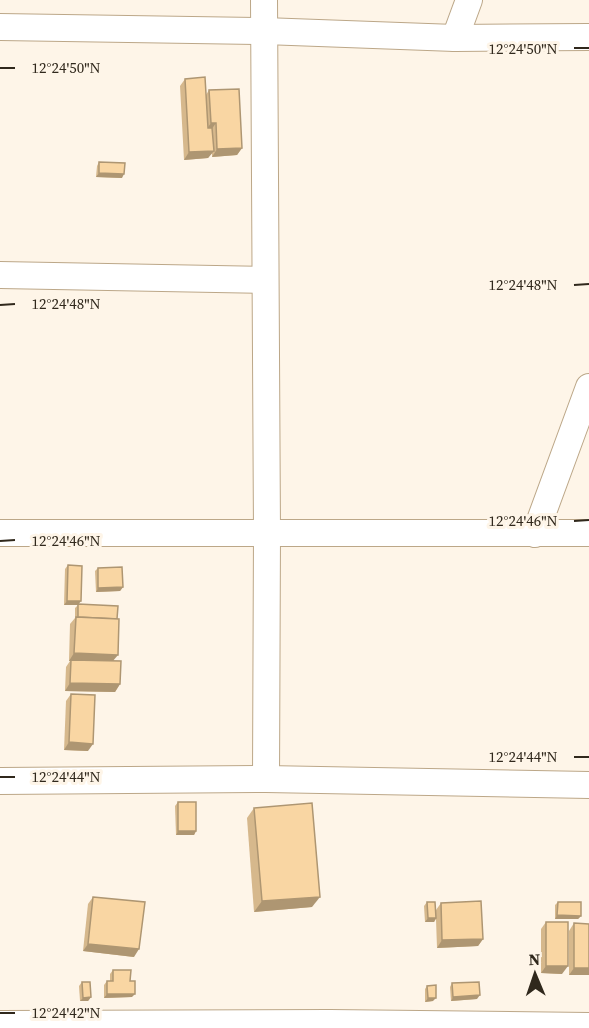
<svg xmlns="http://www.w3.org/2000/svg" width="589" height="1028" font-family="'Source Serif 4',serif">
  <rect width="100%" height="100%" fill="#fef5e8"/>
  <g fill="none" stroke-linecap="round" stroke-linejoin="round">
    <defs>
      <g id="minor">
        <path d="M264,0l3,533 -1,246"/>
        <path d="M0,27l264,4 191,7 134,-1"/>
        <path d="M455,38l14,-38"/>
        <path d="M0,275l265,5"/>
        <path d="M0,533h589"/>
        <path d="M535,534l54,-147"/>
        <path d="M0,781l266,-2 323,6"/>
        <path d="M0,1024l330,-1 259,3"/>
      </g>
    </defs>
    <use href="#minor" stroke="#bca788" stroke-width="28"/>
    <use href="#minor" stroke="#fff" stroke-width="26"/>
  </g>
  <g fill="#d6b88c">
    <path d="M185,79l21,16 3,-5 33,58 -5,7 -25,2v-4l-4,5 -24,2 -4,-74z"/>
    <path d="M99,162l23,16 -26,-1 1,-11z"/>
    <path d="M68,565l11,39 35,57 6,23 -5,8 -50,-1 1,-24 4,-6h-1l1,-37 5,-6v-10l3,-3h-14l1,-36z"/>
    <path d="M98,568l25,19 -3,4 -24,1 -1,-21z"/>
    <path d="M71,694l17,57 -24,-1 2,-49z"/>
    <path d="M178,802l18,29 -2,4h-18l-1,-29z"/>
    <path d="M254,808l58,99 -58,5 -7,-94z"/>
    <path d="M93,897l41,60 -51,-6 5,-47z"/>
    <path d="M427,902l9,8 5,-7 42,36 -5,7 -41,2 -1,-29 -2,3h-9l-1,-16z"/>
    <path d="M558,902l23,14 -3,3h-23v-14z"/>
    <path d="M546,922l16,52 -21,-1v-44z"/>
    <path d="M574,923l15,52h-20v-44z"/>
    <path d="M113,970l17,11 2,16 -28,1v-13l3,-4h3v-7z"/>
    <path d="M82,982l9,15 -3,4h-8l-1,-15z"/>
    <path d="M452,983l25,16 -26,2 -1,-14z"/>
    <path d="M427,986l6,15 -8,1v-13z"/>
  </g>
  <g fill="#ae9672">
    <path d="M211,123h5l-5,7h-5z"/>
    <path d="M242,148l-5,7 -25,2 5,-8z"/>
    <path d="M214,151l-6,7 -24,2 5,-8z"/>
    <path d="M99,173l25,1 -2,4 -26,-1z"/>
    <path d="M123,587l-3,4 -24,1 2,-4z"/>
    <path d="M67,601h14l-3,4h-14z"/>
    <path d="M74,653l44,2 -6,7 -43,-1z"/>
    <path d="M70,683l50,1 -5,8 -50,-1z"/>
    <path d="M69,742l24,2 -5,7 -24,-1z"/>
    <path d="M178,831h18l-2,4h-18z"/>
    <path d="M320,897l-8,10 -58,5 8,-11z"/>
    <path d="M557,915l24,1 -3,3h-23z"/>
    <path d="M428,918h8l-2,4h-9z"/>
    <path d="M483,939l-5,7 -41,2 5,-8z"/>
    <path d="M88,944l51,5 -5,8 -51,-6z"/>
    <path d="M546,966h22l-6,8 -21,-1z"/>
    <path d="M574,968h15v7h-20z"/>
    <path d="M107,994h28l-3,3 -28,1z"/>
    <path d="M480,995l-3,4 -26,2 2,-4z"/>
    <path d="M91,997l-3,4h-8l3,-3z"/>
    <path d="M428,998h8l-3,3 -8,1z"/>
  </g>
  <g fill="#f9d6a3" stroke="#ae9672" stroke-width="1.5">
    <path d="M205,77l3,51h4l2,23 -25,1 -4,-73z"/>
    <path d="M239,89l3,59 -25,1 -1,-26h-5l-2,-33z"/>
    <path d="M99,162l26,1 -1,11 -25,-1z"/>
    <path d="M68,565l14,1 -1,35h-14z"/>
    <path d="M122,567l1,20 -25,1v-20z"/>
    <path d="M78,604l40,2 -1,13 -39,-2z"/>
    <path d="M76,617l43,2 -1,36 -44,-2z"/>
    <path d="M71,660l50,1 -1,23 -50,-1z"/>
    <path d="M71,694l24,1 -2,49 -24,-2z"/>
    <rect x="178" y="802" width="18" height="29"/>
    <path d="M312,803l8,94 -58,4 -8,-93z"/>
    <path d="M93,897l52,5 -6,47 -51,-5z"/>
    <path d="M481,901l2,38 -41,1 -1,-37z"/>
    <path d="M427,902h8l1,16h-8z"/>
    <path d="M558,902h23v14l-24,-1z"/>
    <rect x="546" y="922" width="22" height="44"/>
    <path d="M574,923l15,1v44h-15z"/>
    <path d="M113,970h18l-1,11h5v13h-28v-13h6z"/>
    <path d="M82,982h8l1,15 -8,1z"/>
    <path d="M479,982l1,13 -27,2 -1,-14z"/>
    <path d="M436,985v13h-8l-1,-12z"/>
  </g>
  <path fill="none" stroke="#30281c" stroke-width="2" d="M574,48h15M0,68h15M574,285l15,-1M0,305l15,-1M574,521l15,-1M0,541l15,-1M574,757h15M0,777h15M0,1013h15"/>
  <g font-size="15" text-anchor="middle" fill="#30281c" stroke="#fef5e8" stroke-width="6" stroke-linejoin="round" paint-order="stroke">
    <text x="523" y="54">12°24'50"N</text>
    <text x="66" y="73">12°24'50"N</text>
    <text x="523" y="290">12°24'48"N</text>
    <text x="66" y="309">12°24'48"N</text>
    <text x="523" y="526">12°24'46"N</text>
    <text x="66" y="546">12°24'46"N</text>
    <text x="523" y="762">12°24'44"N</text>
    <text x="66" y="782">12°24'44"N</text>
    <text x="66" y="1018">12°24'42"N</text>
  </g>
  <g transform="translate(535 974) rotate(358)" stroke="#fef5e8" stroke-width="4.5" paint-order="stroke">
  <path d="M0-4.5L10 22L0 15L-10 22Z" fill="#30281c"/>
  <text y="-9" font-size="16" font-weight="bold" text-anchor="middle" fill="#30281c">N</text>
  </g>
</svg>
